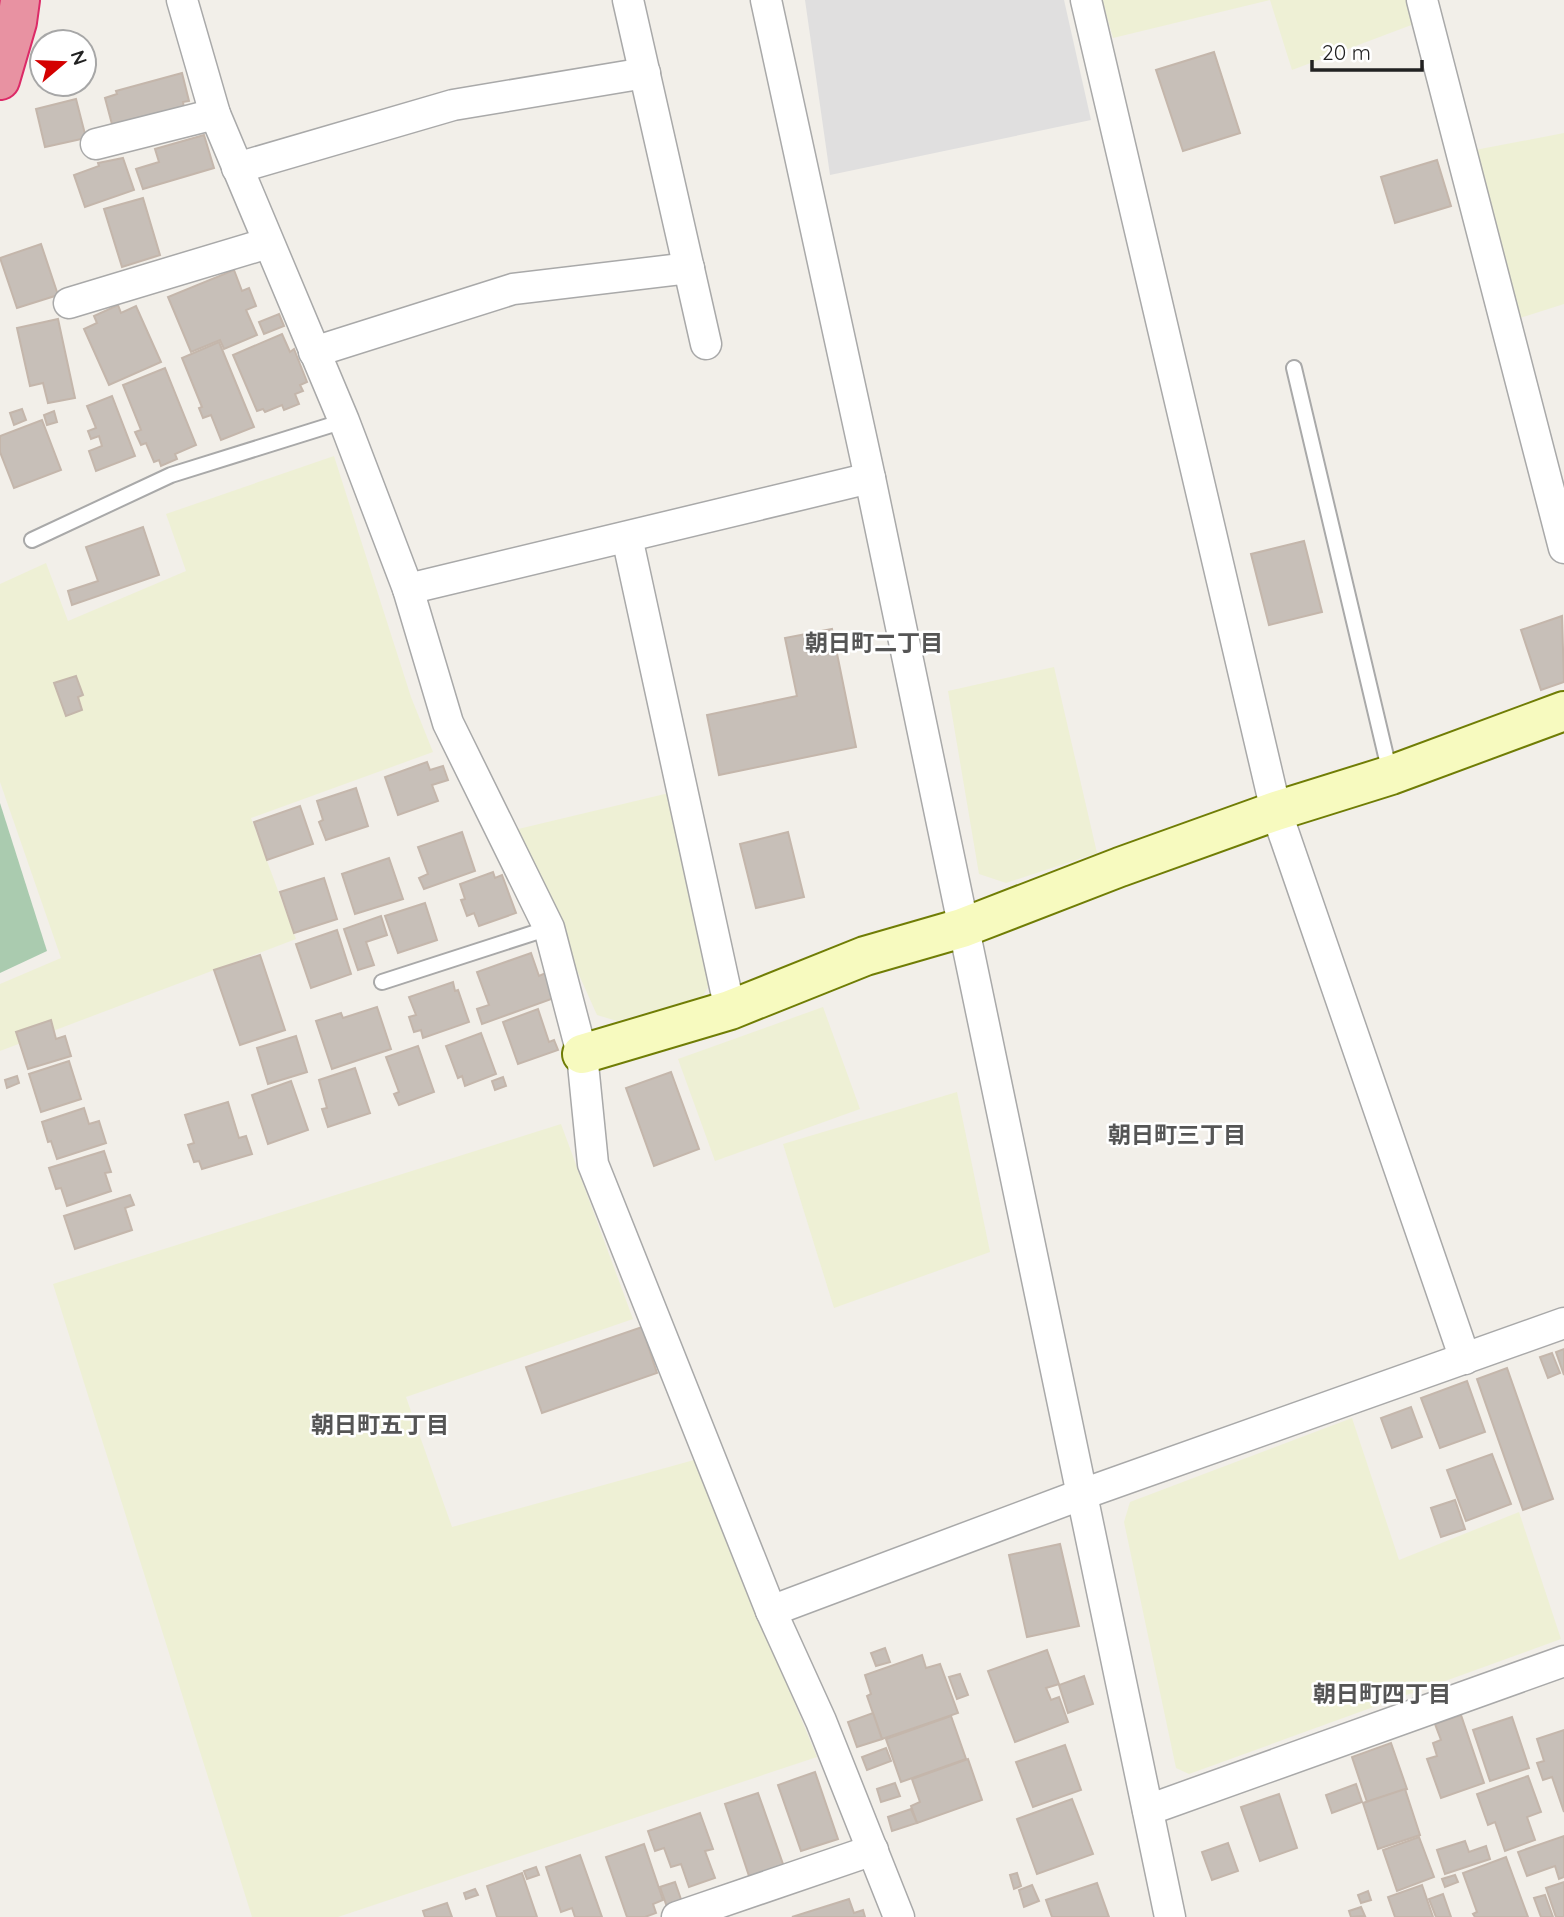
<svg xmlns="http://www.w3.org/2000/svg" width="1564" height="1917" font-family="Quicksand,'Noto Sans JP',sans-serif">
  <rect width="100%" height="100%" fill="#f2efe9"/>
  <path fill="#e0dfdf" d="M805,0h259l27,120 -261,55z"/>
  <g fill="#eef0d5">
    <path d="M1102,0h305l7,24 -122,46 -22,-70 -157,38z"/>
    <path d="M1564,133v171l-44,14 -45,-168z"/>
    <path d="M334,456l77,241 22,55 -182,66 45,121 -296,112v-67l61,-26 -61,-176v-198l46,-21 22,58 118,-50 -20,-57z"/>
    <path d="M1054,667l43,186 -91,30 -27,-9 -31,-183z"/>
    <path d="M669,793l41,191 -8,13 -85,24 -20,-6 -83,-185z"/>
    <path d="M823,1007l37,102 -145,52 -37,-102z"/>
    <path d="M957,1092l33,160 -156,56 -51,-164z"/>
    <path d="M561,1124l72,195 -227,78 46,130 242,-67 123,297 -479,160h-86l-199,-633z"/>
    <path d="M1352,1418l47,142 120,-48 42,127 -372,135 -13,-6 -52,-246 6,-20z"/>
  </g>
  <path fill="#aacbaf" d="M0,803l47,148 -47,22z"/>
  <g fill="#c7bfb8" stroke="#c4b6ab" stroke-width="2">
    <path d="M1214,52l26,81 -57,18 -27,-81z"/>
    <path d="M182,73l7,28 -6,1 1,7 -71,19 -8,-30 12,-4 -1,-3z"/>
    <path d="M76,99l10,39 -41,9 -9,-38z"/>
    <path d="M204,135l10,33 -71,21 -7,-20 23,-7 -4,-13z"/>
    <path d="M123,158l11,32 -49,17 -11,-32 25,-9 -1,-3z"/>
    <path d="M1437,160l14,46 -56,17 -14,-46z"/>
    <path d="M143,198l17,57 -38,12 -18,-58z"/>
    <path d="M41,244l17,51 -41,13 -17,-50z"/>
    <path d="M234,270l8,21 7,-3 7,18 -10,4 11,25 -33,14 -4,-9 -29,12 -23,-55z"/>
    <path d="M118,305l3,8 15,-7 25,56 -52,23 -25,-56 13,-6 -3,-7z"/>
    <path d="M279,314l5,12 -20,8 -5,-12z"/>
    <path d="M58,319l17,79 -27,5 -5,-20 -13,3 -13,-58z"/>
    <path d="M282,334l8,18 4,-3 13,33 -7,3 3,6 -8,3 4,10 -15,6 -2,-5 -17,7 -2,-3 -6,2 -24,-56z"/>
    <path d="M219,342l35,85 -33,13 -10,-25 -8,3 -4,-10 3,-1 -20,-49z"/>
    <path d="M165,368l31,77 -21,9 2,5 -16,7 -2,-6 -5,2 -8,-19 -5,2 -6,-13 6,-2 -18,-45z"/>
    <path d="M112,396l23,60 -39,15 -7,-20 13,-5 -3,-10 -8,3 -3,-8 8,-3 -9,-22z"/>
    <path d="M22,409l4,11 -12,5 -4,-12z"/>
    <path d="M54,411l3,11 -10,3 -3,-10z"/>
    <path d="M42,420l19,50 -47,18 -14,-36v-16z"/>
    <path d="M143,527l16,48 -87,30 -4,-14 30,-10 -12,-34z"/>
    <path d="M1304,541l18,71 -53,13 -18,-71z"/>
    <path d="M1562,616l2,66 -23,8 -20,-60z"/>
    <path d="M832,629l24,118 -137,28 -12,-60 90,-19 -12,-58z"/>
    <path d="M76,676l7,19 -5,2 4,13 -16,6 -12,-33z"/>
    <path d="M427,762l3,8 13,-4 5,14 -16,5 6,16 -40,14 -13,-38z"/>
    <path d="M356,788l12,38 -42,14 -7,-18 4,-2 -6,-19z"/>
    <path d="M300,806l13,38 -46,16 -13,-38z"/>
    <path d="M462,832l13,39 -51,18 -5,-11 9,-4 -10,-27z"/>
    <path d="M788,832l16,65 -48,11 -16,-64z"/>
    <path d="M389,858l14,41 -48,15 -13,-40z"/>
    <path d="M493,872l2,6 7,-3 14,38 -37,13 -5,-13 -7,3 -6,-16 4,-1 -5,-15z"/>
    <path d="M324,878l13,41 -43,14 -14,-41z"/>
    <path d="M425,903l12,37 -39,13 -13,-37z"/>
    <path d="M381,916l6,19 -21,7 8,23 -16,5 -14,-41z"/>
    <path d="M337,930l14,44 -40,14 -15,-44z"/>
    <path d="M531,953l8,23 9,-4 9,25 -75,27 -5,-15 12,-4 -12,-33z"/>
    <path d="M260,955l25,75 -45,15 -26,-75z"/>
    <path d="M453,982l2,9 3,-1 11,32 -46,16 -2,-8 -7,2 -5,-15 7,-2 -7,-18z"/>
    <path d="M377,1007l14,42 -59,20 -16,-48 25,-8 2,5z"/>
    <path d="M538,1009l11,33 5,-2 4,10 -40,14 -15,-42z"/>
    <path d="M51,1020l5,19 9,-3 6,20 -43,13 -12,-37z"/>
    <path d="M481,1033l15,41 -31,12 -3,-10 -4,2 -12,-32z"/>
    <path d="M296,1036l11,36 -39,12 -11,-36z"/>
    <path d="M418,1046l16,46 -35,13 -5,-11 5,-2 -13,-35z"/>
    <path d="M69,1061l12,38 -40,13 -12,-38z"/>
    <path d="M355,1068l15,45 -42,14 -6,-18 5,-1 -8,-28z"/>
    <path d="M671,1072l28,77 -45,17 -28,-78z"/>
    <path d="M17,1076l2,7 -12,5 -2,-8z"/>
    <path d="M503,1077l3,9 -11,4 -3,-9z"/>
    <path d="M291,1081l17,49 -40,14 -16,-49z"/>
    <path d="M228,1102l11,36 7,-2 6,18 -50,15 -3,-8 -5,1 -6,-17 6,-2 -9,-28z"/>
    <path d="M84,1108l5,16 10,-3 7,22 -49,16 -6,-18 -3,1 -6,-20z"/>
    <path d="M104,1151l7,21 -6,1 6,18 -44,15 -6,-18 -5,1 -7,-21z"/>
    <path d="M130,1195l4,10 -9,3 7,22 -57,19 -11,-33z"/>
    <path d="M642,1327l15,46 -115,40 -16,-46z"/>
    <path d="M1564,1349v26l-8,-23z"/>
    <path d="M1552,1353l8,20 -12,5 -8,-21z"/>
    <path d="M1507,1368l46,131 -30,11 -46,-131z"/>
    <path d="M1467,1381l18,51 -45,16 -19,-50z"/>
    <path d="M1411,1407l11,30 -30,11 -11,-30z"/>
    <path d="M1492,1454l19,50 -45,17 -19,-51z"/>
    <path d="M1455,1500l10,29 -24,8 -10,-29z"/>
    <path d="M1060,1544l19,82 -52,11 -18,-82z"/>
    <path d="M885,1648l5,14 -14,4 -5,-13z"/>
    <path d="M1047,1650l12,34 -13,4 5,12 8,-3 9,25 -53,20 -27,-71z"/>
    <path d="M922,1655l4,13 14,-4 18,49 -76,26 -15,-43 4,-2 -6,-19z"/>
    <path d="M960,1674l8,21 -11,4 -8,-22z"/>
    <path d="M1084,1676l9,28 -25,9 -9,-28z"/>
    <path d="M873,1713l9,26 -25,8 -9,-25z"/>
    <path d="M1461,1715l23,68 -43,15 -14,-39 10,-3 -4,-13 8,-3 -6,-16z"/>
    <path d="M951,1716l15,43 -65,23 -15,-43z"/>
    <path d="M1512,1717l17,51 -39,13 -17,-51z"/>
    <path d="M1564,1730v82l-12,-35 -9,3 -6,-17 7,-2 -7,-22z"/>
    <path d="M1391,1743l16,46 -40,13 -15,-45z"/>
    <path d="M1065,1745l16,45 -48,17 -17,-45z"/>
    <path d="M886,1748l5,13 -24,9 -5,-13z"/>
    <path d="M968,1759l14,41 -65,23 -6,-17 9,-4 -8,-23z"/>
    <path d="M815,1772l23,67 -37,12 -23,-66z"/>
    <path d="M1528,1776l13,36 -14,5 8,23 -30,11 -10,-29 -7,3 -11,-31z"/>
    <path d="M895,1783l5,13 -19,6 -4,-13z"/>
    <path d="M1356,1784l6,18 -30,11 -6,-18z"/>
    <path d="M1405,1789l15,46 -42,14 -15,-46z"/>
    <path d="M758,1793l26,74 -34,12 -25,-75z"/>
    <path d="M1279,1794l18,54 -37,13 -19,-54z"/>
    <path d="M1072,1799l21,55 -56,20 -20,-55z"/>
    <path d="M911,1809l6,14 -25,8 -4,-14z"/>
    <path d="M700,1813l13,36 -8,2 10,27 -26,9 -8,-23 -10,3 -7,-19 -9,3 -7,-20z"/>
    <path d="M1564,1836v41l-5,2 -4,-13 -28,10 -9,-24z"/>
    <path d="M1419,1837l15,40 -37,14 -14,-41z"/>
    <path d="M1465,1841l4,11 17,-6 4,13 -45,15 -8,-24z"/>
    <path d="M1228,1843l10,28 -26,9 -10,-28z"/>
    <path d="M644,1844l19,56 -10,4 3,9 -11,4h-18l-21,-60z"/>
    <path d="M580,1855l22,62h-27l-3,-9 -11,4 -15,-45z"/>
    <path d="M1506,1857l22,60h-53l-2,-3 4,-2 -14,-39z"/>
    <path d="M536,1867l3,8 -12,4 -3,-8z"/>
    <path d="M522,1873l15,44h-40l-10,-31z"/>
    <path d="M1017,1873l4,13 -7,3 -4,-14z"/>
    <path d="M1455,1875l3,7 -13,5 -3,-8z"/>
    <path d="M675,1882l7,20 -15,5 -7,-20z"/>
    <path d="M1564,1882v35h-8l-10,-29z"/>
    <path d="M1097,1883l12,34h-57l-6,-17z"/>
    <path d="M1032,1885l7,16 -15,6 -5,-17z"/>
    <path d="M1422,1885l11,32h-38l-7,-20z"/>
    <path d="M475,1889l3,6 -12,4 -2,-6z"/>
    <path d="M1368,1891l3,9 -10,3 -3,-8z"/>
    <path d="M1443,1894l8,23h-15l-7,-18z"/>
    <path d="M1545,1895l8,22h-12l-7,-19z"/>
    <path d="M849,1899l5,14 9,-3 2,7h-73z"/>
    <path d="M447,1903l5,14h-27l-2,-6z"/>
    <path d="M1361,1907l4,9 -14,1 -2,-6z"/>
  </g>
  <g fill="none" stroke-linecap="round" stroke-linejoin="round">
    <defs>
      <g id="lane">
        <path d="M1294,368l96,405"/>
        <path d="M32,540l139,-65 173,-54"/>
        <path d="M382,982l167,-54"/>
      </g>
      <g id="street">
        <path d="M182,0l33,114 129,307 64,168 40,134 101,205 33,126 11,110 178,447 50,110 78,196"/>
        <path d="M628,0l78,344"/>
        <path d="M766,0l104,478 300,1439"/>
        <path d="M1086,0l190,811 189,548"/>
        <path d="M1422,0l142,548"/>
        <path d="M96,144l119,-30"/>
        <path d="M237,168l216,-63 192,-32"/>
        <path d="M69,303l199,-60"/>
        <path d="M314,352l199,-63 176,-21"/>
        <path d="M627,537l103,473"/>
        <path d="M408,589l462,-111"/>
        <path d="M771,1611l309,-116 484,-172"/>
        <path d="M1148,1810l416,-149"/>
        <path d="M677,1917l196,-67"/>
      </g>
      <path id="secondary" d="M582,1054l148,-44 135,-54 97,-28 158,-61 156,-56 115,-36 173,-64"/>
      <path id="highway" d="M0,80l17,-58 3,-22"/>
    </defs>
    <use href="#lane" stroke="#a9a9a9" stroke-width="18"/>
    <use href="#street" stroke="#a9a9a9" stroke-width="33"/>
    <use href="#secondary" stroke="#707d05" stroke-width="42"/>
    <use href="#highway" stroke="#dc2a67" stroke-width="42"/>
    <use href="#lane" stroke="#fff" stroke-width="14"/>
    <use href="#street" stroke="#fff" stroke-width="30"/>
    <use href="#secondary" stroke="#f7fabf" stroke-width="38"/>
    <use href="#highway" stroke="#e892a2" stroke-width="38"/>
  </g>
  <g text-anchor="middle" stroke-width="5" stroke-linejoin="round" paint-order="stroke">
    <g font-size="23" font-weight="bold" fill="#555" stroke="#fff">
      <text x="874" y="651">朝日町二丁目</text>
      <text x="1177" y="1143">朝日町三丁目</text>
      <text x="380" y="1433">朝日町五丁目</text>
      <text x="1382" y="1702">朝日町四丁目</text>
    </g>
  </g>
  <g transform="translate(63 63) rotate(71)"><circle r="33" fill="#ffffff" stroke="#a7a7a7" stroke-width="2"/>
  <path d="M0-5L12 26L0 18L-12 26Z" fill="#d40000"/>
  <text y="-10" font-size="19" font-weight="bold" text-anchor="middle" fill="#222222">N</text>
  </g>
  <path d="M1312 60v10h110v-10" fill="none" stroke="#222222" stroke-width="3.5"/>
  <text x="1322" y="60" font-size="21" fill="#222222" stroke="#ffffff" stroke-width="5" paint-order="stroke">20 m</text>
</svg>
